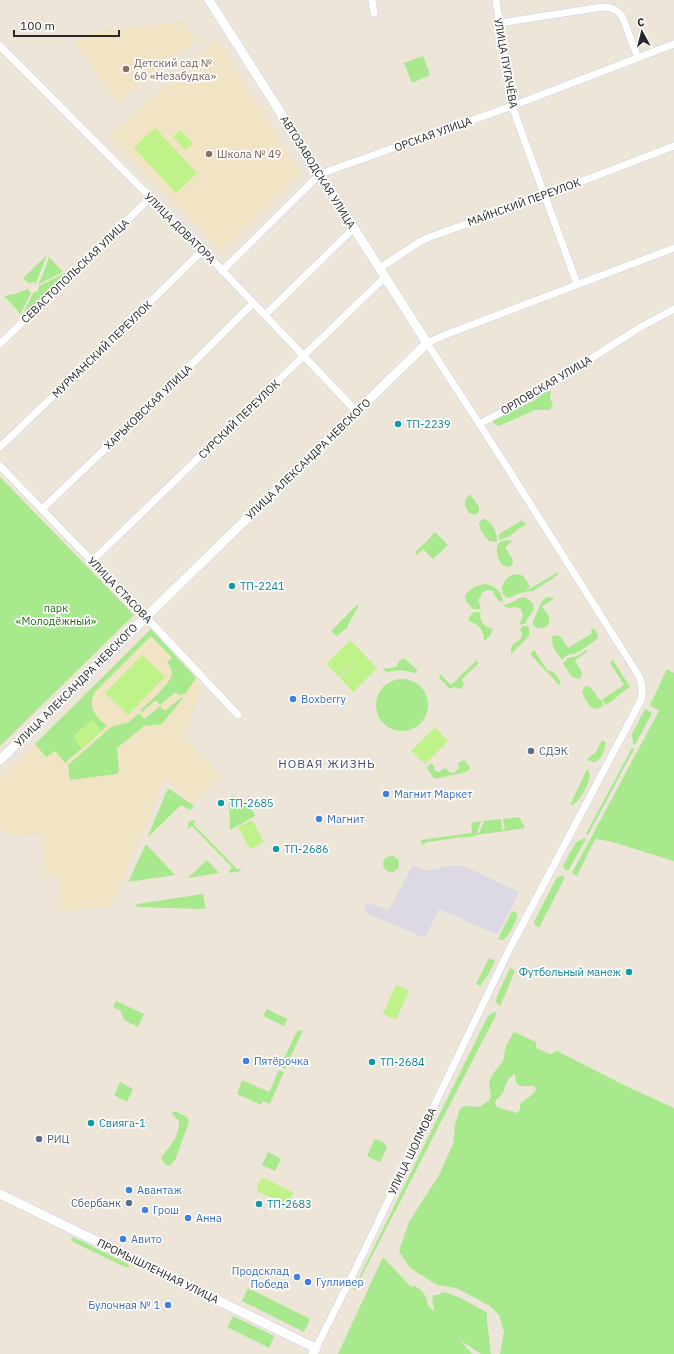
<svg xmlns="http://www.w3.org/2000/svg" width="674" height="1354" font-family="'IBM Plex Sans',sans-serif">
  <rect width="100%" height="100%" fill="#ece5d8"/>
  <path fill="#ddd9e4" d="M413,865l12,6 31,-6 10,2 53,25 -20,40 -3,2 -57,-25 -14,29 -61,-26 3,-9 22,7z"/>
  <g fill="#f0e4c5">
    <path d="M183,22l13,20 -47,33 -31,28 -43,-59 11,-10 13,-3z"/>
    <path d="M216,39l85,134 -80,78 -111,-115z"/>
    <path d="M151,629l51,55 -9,27 -10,24 39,41 -11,11 -1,-1 -19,18 -26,-26 -42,101 -13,28 -49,4 -3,-35 -12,1 -5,-44 -29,3 -12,-8v-49z"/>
  </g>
  <g fill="#a8e98e" fill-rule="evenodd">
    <path d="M423,56l7,19 -18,8 -8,-20z"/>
    <path d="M47,255l-11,28 -4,-1 -2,2 -7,-6z"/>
    <path d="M49,257l14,15 -24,12h-1l3,-5z"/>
    <path d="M65,273l2,3 -43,43 -2,-3 11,-23 5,-2 1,-5z"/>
    <path d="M28,289l3,4 -11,22 -2,-4 -14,-15 10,-2h1z"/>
    <path d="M551,391l-1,7 3,7 -3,5h-15l-36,16 -5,-2 -1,-4 3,-2c13,-5 26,-11 39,-18 8,-5 6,-7 16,-9z"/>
    <path d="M0,477l134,138 -134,131z"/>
    <path d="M470,494l9,13v5l-3,3 -7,-2 -4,-7v-6z"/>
    <path d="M484,519c8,3 14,14 13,22l-2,1 -6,-1 -8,-10 -2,-8 2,-3z"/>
    <path d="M522,520l4,5 -8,4 -8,7 -11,4v-6z"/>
    <path d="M435,532l13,13 -15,14 -10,-10 -6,6 -2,-3 15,-14 7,6 -7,-7z"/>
    <path d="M505,540l8,1 -8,6 8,13 -1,6 -4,1 -6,-2c-5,-9 -10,-21 3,-25z"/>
    <path d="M558,572v2c-2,2 -22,16 -26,17 -4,1 -8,1 -12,2 -5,1 -7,5 -12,5 -15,-7 1,-30 15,-22 3,3 5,7 7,11l-4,3v1z"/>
    <path d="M483,584c10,0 19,7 20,17l-3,1 -5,-6 1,-1 -3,-1 1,-3 -7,-1 -6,3 1,2 -4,5h1l-1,3h2v6h-7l-7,-8 -1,-6 9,-8z"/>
    <path d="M525,597l7,5c5,12 -4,11 -6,21l-7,2 4,-10 -2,-6 -5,-2 -7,1 -6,-2 17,-8z"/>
    <path d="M547,597l8,1 -13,8 7,11v7c-5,5 -11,6 -16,1 -1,-5 1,-6 3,-10 4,-8 3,-13 11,-18z"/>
    <path d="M358,604l1,1 -12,22 1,1 -4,2 -7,6 -6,-5z"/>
    <path d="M474,612h7c-3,9 4,16 12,17l-3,7 -6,5c0,-11 -5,-17 -16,-20l1,-4z"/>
    <path d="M523,626h4l2,2v8l-18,18c0,-12 2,-9 10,-15l1,-6 -2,-4z"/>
    <path d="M594,628l4,7 -1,4 -20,14 -10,2 -5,5c-5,-8 -13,-15 -9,-25l7,1 8,12 24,-15 -1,-3z"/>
    <path d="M151,629l45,49 -11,16 -6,1 -3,-3 -16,13 -4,-5 -14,12 -2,-1c7,-7 28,-26 31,-34 2,-5 0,-10 -4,-15l5,-4 -21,-22 -56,56c-8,13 1,27 12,33l-5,6 -10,-11 -19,17 9,11 -17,15 -10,-12 -9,6 -11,-13z"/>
    <path d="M586,650l2,1 -13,9 1,2 -2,7 2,-6c4,6 9,11 3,16l-8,-3 -8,-13 5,-5 9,-2z"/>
    <path d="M532,651h3l12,19 7,2 7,11 -2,2 -28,-30z"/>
    <path d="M470,655l9,8 -17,16 2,4 -2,5 -4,1 -3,-2 -5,2 -11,-11 1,-4 11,11 25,-24z"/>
    <path d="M404,658l13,12 -1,3 -15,-3 -14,2 -5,-3 14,-2 4,-7z"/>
    <path d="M613,660l17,27c-10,5 -14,13 -25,18l-2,-6 21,-14 -14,-22z"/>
    <path d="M667,669l7,4v188l-65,-20 -14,-2 -18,37 -5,-3 87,-162 -9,-6z"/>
    <circle cx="402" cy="705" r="26"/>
    <path d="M587,686l5,3 8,11h2l1,6c-12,8 -15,-3 -21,-13l2,-6z"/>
    <path d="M181,698h2l-21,26 -18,2 -27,22 2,23 -2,3 -47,6 -2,-15 43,-38 18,-5 10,-9 6,6 15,-13 5,5z"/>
    <path d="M645,709l7,4 -17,32 -2,-1 -1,-10z"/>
    <path d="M602,740l4,3c-2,9 -7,26 -19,16l9,-7z"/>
    <path d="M632,748l2,1 -46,86 -2,-1z"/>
    <path d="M464,760l6,7 -1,3 -6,3 -17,3 -10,3 -3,-2 -6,-9 4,-5 3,3v4l3,2h3l3,-3 3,-1 3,4 5,1 5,-5 -1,-5z"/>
    <path d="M587,769l3,5c0,8 -10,27 -17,31h-3z"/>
    <path d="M168,788l26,18 -4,4 -9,-5 -34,33z"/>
    <path d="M232,796c12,1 19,10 23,20l-25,14 -1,-30 1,-3z"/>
    <path d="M519,817l6,11 -49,7 -1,1 -12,2 -1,-1 -35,5 -5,3 -1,-5 50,-7 1,-1 -1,-9 10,-2 -4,12h2l5,-12 17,-2 1,11 3,-1 -2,-10z"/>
    <path d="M192,820l4,1 -3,3 45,46 2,-2 1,3 -11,2 -1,-2 3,-4 -40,-41 -4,3v-6z"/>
    <path d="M584,838l2,1 -18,32 -3,-1 -2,-4 13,-24z"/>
    <path d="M146,844l29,31 -47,7z"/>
    <circle cx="391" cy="864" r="8"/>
    <path d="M207,860l12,13 -31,5z"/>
    <path d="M563,876l2,1 -26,51 -4,-3 -1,-3 23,-45z"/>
    <path d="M203,894l3,15 -70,-2 1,-3z"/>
    <path d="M512,911l5,2c1,8 -8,22 -14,27l-5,-1z"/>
    <path d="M489,958l6,3 -7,14 -8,11 -4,-2z"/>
    <path d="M510,968l5,3 -15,35 -4,-4 1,-6z"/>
    <path d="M116,1001l28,13 -6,13 -14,-7 -4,-10 -7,-3z"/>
    <path d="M267,1009l20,10 -3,7 -21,-10z"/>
    <path d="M496,1012l1,1 -143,278 -1,-1 135,-274 4,-3z"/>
    <path d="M303,1030l-18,39 -5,-2 15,-32 3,-4z"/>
    <path d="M514,1032l22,10v6l14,6 7,-3 73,37 44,20v246h-174l4,-22 -5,-17 -9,-9 -34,-18 -19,-3 -27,-17 -11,-17 10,-29 30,-47 14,-31 2,-20 5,-15 5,-3 14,1 10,-6 2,-5 -2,-13 3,-8 11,-14 3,-15zM514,1074h1l1,9 4,3h14l2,3 -2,4 -14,11v6l-3,3 -20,-6 -2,-4c2,-5 6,-7 8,-11 4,-8 3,-12 11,-18z"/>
    <path d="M279,1070l5,2 -14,32 -7,-3 -2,4 -24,-11 5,-14 27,12z"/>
    <path d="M120,1082l13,7 -6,13 -13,-7z"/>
    <path d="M174,1111l13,6 2,5 -14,38 -5,6c-5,-1 -7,-4 -9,-9 9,-10 19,-22 18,-36l-7,-7z"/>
    <path d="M375,1139l10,4 2,5 -7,14 -13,-6z"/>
    <path d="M268,1152l13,7 -6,12 -13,-6z"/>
    <path d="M73,1237l55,27 1,3h-4l-52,-25 -2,-4z"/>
    <path d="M383,1257l28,30 4,-1c6,4 14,11 12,18l6,7 1,-2 -2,-11 2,-3h5l3,-3c11,2 19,6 28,11 6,4 12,6 17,10v8l4,33h-10l-21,-14 12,14h-134z"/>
    <path d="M248,1288l62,31 -6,13 -62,-31z"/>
    <path d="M233,1316l41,20 -5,12 -42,-21z"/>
  </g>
  <g fill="#bff288">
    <path d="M155,128l42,45 -21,20 -42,-45z"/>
    <path d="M181,130l12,14 -8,6 -12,-13z"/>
    <path d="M350,640l27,28 -24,24 -13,-14 18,-19 -19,18 -13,-13z"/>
    <path d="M142,655l23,22 -37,38 -23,-22z"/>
    <path d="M92,720l10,11 -19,17 -10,-11z"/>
    <path d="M435,727l13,14 -23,23 -14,-13z"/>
    <path d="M252,820l12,22 -14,7 -12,-22z"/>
    <path d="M396,985l13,6 -13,29 -13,-6z"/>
    <path d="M264,1178l28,14 1,2 -5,10h-3l-28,-13v-3l4,-9z"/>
  </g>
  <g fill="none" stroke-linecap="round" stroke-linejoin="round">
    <defs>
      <g id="minor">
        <path d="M372,0l2,13"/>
        <path d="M496,0l16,106 65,178"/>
        <path d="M500,23l102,-16c9,0 14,2 20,9l16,42"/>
        <path d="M0,46l203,204 154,162"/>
        <path d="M380,268l41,-27 9,-4 116,-42 128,-49"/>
        <path d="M222,271l98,-97 192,-68 162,-62"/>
        <path d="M265,315l89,-87"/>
        <path d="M0,344l150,-146"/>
        <path d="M479,424l53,-28 107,-68 35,-19"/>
        <path d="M0,447l97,-93 106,-104"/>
        <path d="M0,466l146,151 92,98"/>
        <path d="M42,509l106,-101 105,-105"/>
        <path d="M92,561l293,-284"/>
        <path d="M316,1348l39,-78 155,-322 131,-248c2,-9 2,-16 -2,-24l-139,-220 -73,-113 18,-8 229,-87"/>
      </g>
      <g id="tertiary">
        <path d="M0,760l146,-143 281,-274 -218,-343"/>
        <path d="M0,1194l301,147 15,7 -3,6"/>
      </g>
    </defs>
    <use href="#minor" stroke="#cdd0e3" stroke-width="8"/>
    <use href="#tertiary" stroke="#cdd0e3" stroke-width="10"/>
    <use href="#minor" stroke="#fff" stroke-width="7"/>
    <use href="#tertiary" stroke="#fff" stroke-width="9"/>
  </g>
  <g fill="#8d6e63" stroke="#fff" stroke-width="1.5">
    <circle cx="126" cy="69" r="4"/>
    <circle cx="209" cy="154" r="4"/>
  </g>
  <g fill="#0f9aa8" stroke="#fff" stroke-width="1.5">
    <circle cx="398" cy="424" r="4"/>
    <circle cx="232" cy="586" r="4"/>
    <circle cx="221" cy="803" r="4"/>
    <circle cx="276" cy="849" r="4"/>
    <circle cx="629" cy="972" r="4"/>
    <circle cx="372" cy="1062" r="4"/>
    <circle cx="91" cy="1123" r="4"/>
    <circle cx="259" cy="1204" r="4"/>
  </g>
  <g fill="#3f7fe0" stroke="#fff" stroke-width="1.5">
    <circle cx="293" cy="699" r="4"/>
    <circle cx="386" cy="794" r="4"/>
    <circle cx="319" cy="819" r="4"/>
    <circle cx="246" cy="1061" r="4"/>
    <circle cx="129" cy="1190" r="4"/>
    <circle cx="145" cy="1210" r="4"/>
    <circle cx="188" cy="1218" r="4"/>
    <circle cx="123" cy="1239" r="4"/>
    <circle cx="297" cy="1277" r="4"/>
    <circle cx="308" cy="1282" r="4"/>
    <circle cx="168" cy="1305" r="4"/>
  </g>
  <g fill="#5c6f8a" stroke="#fff" stroke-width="1.5">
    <circle cx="531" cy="751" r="4"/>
    <circle cx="39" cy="1139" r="4"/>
    <circle cx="129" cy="1203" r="4"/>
  </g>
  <g text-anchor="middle" stroke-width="3.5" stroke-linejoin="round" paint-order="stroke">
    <g font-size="11" fill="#785e54" stroke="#fff" text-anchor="start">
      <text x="134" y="67">Детский сад №<tspan x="134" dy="13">60 «Незабудка»</tspan></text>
      <text x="217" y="158">Школа № 49</text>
    </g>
    <g font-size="11" fill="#282828" stroke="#fff">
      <text transform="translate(506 63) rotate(80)" y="4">УЛИЦА ПУГАЧЁВА</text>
      <text transform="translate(433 134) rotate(-20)" y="4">ОРСКАЯ УЛИЦА</text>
      <text transform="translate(318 172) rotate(58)" y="4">АВТОЗАВОДСКАЯ УЛИЦА</text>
      <text transform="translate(524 202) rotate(-20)" y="4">МАЙНСКИЙ ПЕРЕУЛОК</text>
      <text transform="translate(180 228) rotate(45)" y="4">УЛИЦА ДОВАТОРА</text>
      <text transform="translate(75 271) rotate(-44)" y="4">СЕВАСТОПОЛЬСКАЯ УЛИЦА</text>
      <text transform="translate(102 349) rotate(-44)" y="4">МУРМАНСКИЙ ПЕРЕУЛОК</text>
      <text transform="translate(546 385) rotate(-31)" y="4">ОРЛОВСКАЯ УЛИЦА</text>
      <text transform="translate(148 407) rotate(-44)" y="4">ХАРЬКОВСКАЯ УЛИЦА</text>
      <text transform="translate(239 419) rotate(-44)" y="4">СУРСКИЙ ПЕРЕУЛОК</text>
      <text transform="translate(308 459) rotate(-44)" y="4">УЛИЦА АЛЕКСАНДРА НЕВСКОГО</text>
      <text transform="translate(120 590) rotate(46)" y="4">УЛИЦА СТАСОВА</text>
      <text transform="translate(76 685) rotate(-45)" y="4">УЛИЦА АЛЕКСАНДРА НЕВСКОГО</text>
      <text transform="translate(412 1151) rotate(-64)" y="4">УЛИЦА ШОЛМОВА</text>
      <text transform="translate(158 1271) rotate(26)" y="4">ПРОМЫШЛЕННАЯ УЛИЦА</text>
    </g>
    <g font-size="11" fill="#0d838f" stroke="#fff" text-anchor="start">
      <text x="406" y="428">ТП-2239</text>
      <text x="240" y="590">ТП-2241</text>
      <text x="229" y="807">ТП-2685</text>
      <text x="284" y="853">ТП-2686</text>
      <text x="621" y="976" text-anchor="end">Футбольный манеж</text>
      <text x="380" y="1066">ТП-2684</text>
      <text x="99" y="1127">Свияга-1</text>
      <text x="267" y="1208">ТП-2683</text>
    </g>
    <g font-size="11" fill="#206b12" stroke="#fff">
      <text x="56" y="612">парк<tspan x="56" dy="13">«Молодёжный»</tspan></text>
    </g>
    <g font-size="11" fill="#366cbe" stroke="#fff" text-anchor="start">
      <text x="301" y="703">Boxberry</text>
      <text x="394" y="798">Магнит Маркет</text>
      <text x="327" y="823">Магнит</text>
      <text x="254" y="1065">Пятёрочка</text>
      <text x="137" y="1194">Авантаж</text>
      <text x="153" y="1214">Грош</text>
      <text x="196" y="1222">Анна</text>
      <text x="131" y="1243">Авито</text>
      <text x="289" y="1275" text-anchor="end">Продсклад<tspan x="289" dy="13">Победа</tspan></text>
      <text x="316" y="1286">Гулливер</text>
      <text x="160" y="1309" text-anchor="end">Булочная № 1</text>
    </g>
    <g font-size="11" fill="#4e5e75" stroke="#fff" text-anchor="start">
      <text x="539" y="755">СДЭК</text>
      <text x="47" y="1143">РИЦ</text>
      <text x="121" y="1207" text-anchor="end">Сбербанк</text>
    </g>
    <g font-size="12" letter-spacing="1" fill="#444b7d" stroke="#fff">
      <text x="327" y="768">НОВАЯ ЖИЗНЬ</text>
    </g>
  </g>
  <g transform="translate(642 32) rotate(353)" stroke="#ffffff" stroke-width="3" paint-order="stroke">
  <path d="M0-3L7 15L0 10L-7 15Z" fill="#282828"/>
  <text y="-6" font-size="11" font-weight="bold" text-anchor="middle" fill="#282828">С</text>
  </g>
  <path d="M14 30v6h105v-6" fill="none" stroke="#282828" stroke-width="2"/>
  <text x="20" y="30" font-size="12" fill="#282828" stroke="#ffffff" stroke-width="3" paint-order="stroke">100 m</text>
</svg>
